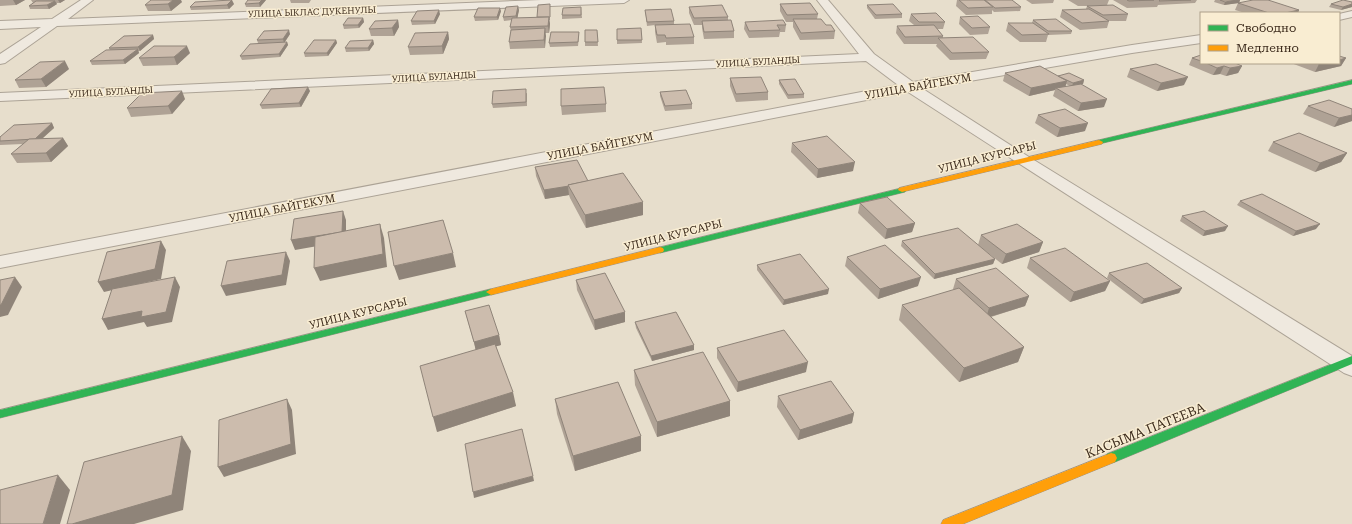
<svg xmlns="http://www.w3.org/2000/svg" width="1352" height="524" font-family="'Roboto Serif',serif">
  <rect width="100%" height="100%" fill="#e7decc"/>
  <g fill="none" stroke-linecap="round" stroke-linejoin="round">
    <defs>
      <g id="street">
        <path d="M81,0h12l-25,19 473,-19h88l-5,3 -567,23 -52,37 -5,1v-10l41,-27 -41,2v-8l52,-2z"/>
        <path d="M817,0h11l46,54 39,28 219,-37 69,-10v8l-69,10 -209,36 106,68 323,199v20l-8,-3 -436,-281 -908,176v-12l898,-171 -32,-24 -866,40v-8l859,-39z"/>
        <path d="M1352,11v6l-13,3v-6z"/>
      </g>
      <g id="fast">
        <path d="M1352,80v4l-253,60 -4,-2 4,-2z"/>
        <path d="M902,188l4,2 -1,2 -245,61 -4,-3 1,-2z"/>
        <path d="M491,289l3,1 2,2 -2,2 -494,124v-8z"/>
        <path d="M1352,356v8l-237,98 -4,1 -4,-1 -2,-4 2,-4z"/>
      </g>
      <g id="slow">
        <path d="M1099,140l4,2 -1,2 -200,48 -4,-2 1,-2z"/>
        <path d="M660,247l3,1 1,2 -1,2 -172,43 -5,-3 5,-3z"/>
        <path d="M1111,453l4,1 2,4 -2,4 -152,62h-22l2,-4z"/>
      </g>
    </defs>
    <use href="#street" stroke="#aca396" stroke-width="2"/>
    <use href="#fast" stroke="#9c9286" stroke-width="1"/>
    <use href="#slow" stroke="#9c9286" stroke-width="1"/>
    <use href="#street" fill="#efe9df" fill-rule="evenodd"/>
    <use href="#fast" fill="#30b455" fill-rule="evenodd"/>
    <use href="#slow" fill="#ff9f0a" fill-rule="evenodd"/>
  </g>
  <g fill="#afa295" fill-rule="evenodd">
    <path d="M0,0h25l-9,5 -16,1z"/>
    <path d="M31,0h34l-5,3h-4l1,1 -8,5h-19l-1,-3 4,-3z"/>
    <path d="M266,0l-6,7h-14l-1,-3z"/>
    <path d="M290,0h21l-2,3h-18z"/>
    <path d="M957,0h55l9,7 -1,4 -26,1 -2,-2v4l-26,1 -10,-9z"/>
    <path d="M1026,0h28l-1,3 -21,1z"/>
    <path d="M1068,0h41l-2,5 21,9 -2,7h-17l-2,7 -27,2 -20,-13 2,-7 24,-1 1,-3h-9z"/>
    <path d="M1113,0h84l-2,3 -37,2 -1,2 -30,1z"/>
    <path d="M1215,0h25l-1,3 60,7 -1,3h-53l-10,-3 3,-7 -14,2 -10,-3z"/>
    <path d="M182,2l-11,9h-23l-3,-6z"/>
    <path d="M1352,2v5l-11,3 -12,-3 2,-3z"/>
    <path d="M234,4l-5,5 -38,1 -1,-3z"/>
    <path d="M550,4v16h-1l1,4 -1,9h-4v15l-35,1 -1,-7 2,-10 -1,-5 2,-7 -8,1 -1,-4 16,-7 -2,8h20z"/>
    <path d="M780,4l38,10 -1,5 18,12 -1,8 -34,1 -7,-13v-5h-7l-6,-11z"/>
    <path d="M867,5l35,9v4l-27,1 -8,-11z"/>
    <path d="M581,7l1,11 -20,1v-4z"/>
    <path d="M689,7l39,10v3l6,11v7l-30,1 -2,-11v-3h-8l-5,-12z"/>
    <path d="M645,10l29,11v3l20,13v7l-28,1v-3l-9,1 -2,-11v-7l-8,1z"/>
    <path d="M501,11l-3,9 -23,1 -1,-4z"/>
    <path d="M440,14l-5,10 -23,1 -1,-4z"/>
    <path d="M911,14l34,8 -2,7h-6l6,7v2l46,14 -3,7 -36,1 -14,-14 1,-2h-33l-8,-11 1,-7 17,-1 -5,-4z"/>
    <path d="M960,17l30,10 -2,7 -18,1 -11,-11z"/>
    <path d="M363,18l1,4 -5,6 -15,1 -1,-4z"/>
    <path d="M398,20l1,7 -5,9h-23l-2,-7z"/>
    <path d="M1033,20l39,11 -1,3 -23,1 -2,7h-26l-14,-11 2,-8h24z"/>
    <path d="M745,22l41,3 -1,7h-5l-1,5 -30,1 -5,-9z"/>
    <path d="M641,28l1,15 -25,1v-4z"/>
    <path d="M585,30h12l1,16h-13z"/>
    <path d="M448,32l1,7 -6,15 -33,1 -2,-8z"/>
    <path d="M579,32v4l-1,10 -28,1 -1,-4z"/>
    <path d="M290,34l-5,8h2l1,3 -8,12 -38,3 -2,-4 18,-13 -1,-3z"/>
    <path d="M153,35l1,4 -14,12h-2l1,2 -14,11 -33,1 -2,-4 20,-11 -1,-2z"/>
    <path d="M336,40l1,3 -9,13 -23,1 -1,-4z"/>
    <path d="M373,40l1,4 -5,7 -23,1 -1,-4z"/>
    <path d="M190,53l-13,12 -34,1 -4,-8z"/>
    <path d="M1201,55v8h34l7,3 -4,7 -12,3 -6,-2 -7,1 -24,-10 3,-7z"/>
    <path d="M1346,58l-5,8 -26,6 -24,-9h48z"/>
    <path d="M69,69l-23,18 -27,1 -4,-8z"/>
    <path d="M1130,69l54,16 -27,6 -30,-14z"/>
    <path d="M1005,73l53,3 26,4 -1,4 -3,1 24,22 -26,4 -25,-15 2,-6 -26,6 -26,-15zM1066,84l4,2 -5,1z"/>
    <path d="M730,78l38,14v8l-32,2 -6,-16z"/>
    <path d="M779,80l25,14v4l-16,1 -9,-15z"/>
    <path d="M310,91l-9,16 -39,2 -2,-4z"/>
    <path d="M660,92l32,12v5l-27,2 -5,-15z"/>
    <path d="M527,93v13l-34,2 -1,-4z"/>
    <path d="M185,99l-13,15 -41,3 -4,-9z"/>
    <path d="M606,104v8l-44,3 -1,-9z"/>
    <path d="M1308,106l44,3v12l-18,6 -31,-13z"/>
    <path d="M1038,115l47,16 -28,6 -22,-14z"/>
    <path d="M52,123l2,5 -12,11 21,-1 5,8 -17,16 -34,1 -6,-9 12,-10 -23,1v-8z"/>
    <path d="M1273,142l74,11 -6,9 -26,10 -47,-21z"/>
    <path d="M792,143l61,28 -36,7 -26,-26z"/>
    <path d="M535,167l53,14 55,34 -57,13 -16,-30 -1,-3 -24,4 -9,-23z"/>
    <path d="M1240,201l76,28 -23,7 -56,-31z"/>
    <path d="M860,203l55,20 -3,9 -27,7 -27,-26z"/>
    <path d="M1182,216l43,15 -22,5 -23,-15z"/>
    <path d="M981,235l62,7 -4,10 -37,12 -24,-19z"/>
    <path d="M902,241l93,18 -2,5 -59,15 -33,-33z"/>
    <path d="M847,257l71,29 -40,13 -33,-33z"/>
    <path d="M1030,258l80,23 -5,10 -35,11 -43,-34z"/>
    <path d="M757,265l71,29 -45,11 -26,-35z"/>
    <path d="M1109,273l73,15 -3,5 -38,11 -34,-26z"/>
    <path d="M956,279l73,17 -4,10 -34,11 33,30 -6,15 -59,20 -60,-62 3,-15 53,-15 -2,-1z"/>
    <path d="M576,280l49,42 -30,8 -18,-40z"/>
    <path d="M465,311l34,24 2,10 -5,1 20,60 -79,26 39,-82z"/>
    <path d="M635,322l59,23v5l-42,11 -16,-33z"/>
    <path d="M717,348l89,24 -69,20 -20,-34z"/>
    <path d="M634,370l96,31v15l-73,21 -22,-52z"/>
    <path d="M778,396l76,17 -2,10 -54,17 -21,-33z"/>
    <path d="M555,399l86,37v15l-66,20 -18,-57z"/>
  </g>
  <g fill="#8f8479">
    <path d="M13,0h12l-9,5z"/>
    <path d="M58,0h7l-5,3z"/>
    <path d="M173,0h8l1,2 -11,9 -3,-7z"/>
    <path d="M232,0l2,4 -5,5 -2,-4z"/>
    <path d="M262,0h4l-6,7 -1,-4z"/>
    <path d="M1237,0h3l-1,3 -15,2 1,-3z"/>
    <path d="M55,1l2,3 -8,5 -2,-4z"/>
    <path d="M1352,4v3l-11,3 2,-3z"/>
    <path d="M518,6l1,4 -2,10 -1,-4z"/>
    <path d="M500,8l1,3 -3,9 -1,-3z"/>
    <path d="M439,10l1,4 -5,10 -1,-3z"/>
    <path d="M1299,10l-1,3h-13z"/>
    <path d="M549,17l1,7 -1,9 -1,-7z"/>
    <path d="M363,18l1,4 -5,6 -1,-3z"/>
    <path d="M398,20l1,7 -5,9 -2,-8z"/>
    <path d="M545,28l1,8 -1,12 -1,-8z"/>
    <path d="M289,30l1,4 -6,9 -1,-4z"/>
    <path d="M448,32l1,7 -6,15 -1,-8z"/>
    <path d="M153,35l1,4 -14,12 -2,-4z"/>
    <path d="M336,40l1,3 -9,13 -1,-3z"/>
    <path d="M373,40l1,4 -5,7 -1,-3z"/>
    <path d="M287,42l1,3 -8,12 -1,-3z"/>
    <path d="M187,46l3,7 -13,12 -3,-8z"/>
    <path d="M138,49l1,4 -14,11 -2,-4z"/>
    <path d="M1346,58l-5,8 -26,6 4,-8 6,-1h14v-3z"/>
    <path d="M65,61l4,8 -23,18 -5,-8z"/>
    <path d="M1224,66l-4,8 -7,1 4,-7z"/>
    <path d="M1242,66l-4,7 -12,3 4,-8z"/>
    <path d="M1188,77l-4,8 -27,6 4,-8z"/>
    <path d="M1084,80l-1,4 -11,3 1,-4z"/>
    <path d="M1067,81l-2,7h-9l-1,2 -26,6 2,-8z"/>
    <path d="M308,87l2,4 -9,16 -2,-4z"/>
    <path d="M182,91l3,8 -13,15 -4,-8z"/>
    <path d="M1107,99l-3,8 -26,4 3,-8z"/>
    <path d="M1352,115v6l-18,6 5,-9z"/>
    <path d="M52,123l2,5 -17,15 -2,-4z"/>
    <path d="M1088,123l-3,8 -28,6 3,-9z"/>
    <path d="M63,138l5,8 -17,16 -5,-9z"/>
    <path d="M1347,153l-6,9 -26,10 5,-9z"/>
    <path d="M855,162l-2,9 -36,7 1,-9z"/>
    <path d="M568,186l1,9 -24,4 -1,-9z"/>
    <path d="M643,202v13l-57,13 -1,-13z"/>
    <path d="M343,211l3,9v21l-51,9 -4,-10z"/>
    <path d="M915,223l-3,9 -27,7 2,-10z"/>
    <path d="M380,224l4,14 3,29 -67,14 -6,-13z"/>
    <path d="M1320,224l-4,5 -23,7 3,-5z"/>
    <path d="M1228,226l-3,5 -22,5 2,-5z"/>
    <path d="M161,241l5,9 -5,29 -57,13 -6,-10z"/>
    <path d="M1043,242l-4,10 -37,12 4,-10z"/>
    <path d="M286,252l4,9 -4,24 -60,11 -5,-10z"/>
    <path d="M453,253l3,14 -57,13 -5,-14z"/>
    <path d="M995,259l-2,5 -59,15 1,-5z"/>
    <path d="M15,277l7,10 -14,28 -8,2v-12z"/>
    <path d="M175,277l5,10 -8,35 -25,5 -3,-5 -36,8 -6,-11z"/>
    <path d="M921,277l-3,9 -40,13 2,-10z"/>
    <path d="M1110,281l-5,10 -35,11 4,-10z"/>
    <path d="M1182,288l-3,5 -38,11 3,-5z"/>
    <path d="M829,289l-1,5 -45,11 1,-5z"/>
    <path d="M1029,296l-4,10 -39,12 3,-10z"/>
    <path d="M625,312v10l-30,8 -1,-10z"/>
    <path d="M499,335l2,10 -25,7 -2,-10z"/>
    <path d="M694,345v5l-42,11 -1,-5z"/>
    <path d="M1024,347l-6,15 -59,20 5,-14z"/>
    <path d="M808,362l-2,10 -69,20 1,-10z"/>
    <path d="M513,392l3,14 -79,26 -4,-15z"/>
    <path d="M287,399l5,11 4,44 -72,23 -6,-10z"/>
    <path d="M730,401v15l-73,21v-15z"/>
    <path d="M854,413l-2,10 -54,17 2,-10z"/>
    <path d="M182,436l9,15 -8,59 -49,14h-62z"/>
    <path d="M641,436v15l-66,20 -2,-15z"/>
    <path d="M58,475l12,15 -10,34h-17z"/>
    <path d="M533,476l1,5 -60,17 -1,-6z"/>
  </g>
  <g fill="#ccbcad" stroke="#8f8479">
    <path d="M151,0h22l-5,4 -23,1z"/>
    <path d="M232,0l-5,5 -37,2 5,-5z"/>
    <path d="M248,0h14l-3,3 -14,1z"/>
    <path d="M959,0h25l9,7 -25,1z"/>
    <path d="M985,0h27l9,7 -26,1z"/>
    <path d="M1127,0h27l-25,1z"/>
    <path d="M1160,0h31l-32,1z"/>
    <path d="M1220,0h17l-12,2z"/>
    <path d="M1253,0h15l31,10 -14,3h-16l-31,-10z"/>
    <path d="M1343,0l9,2v2l-9,3 -12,-3z"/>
    <path d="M36,1h19l-8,4 -18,1z"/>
    <path d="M810,3l8,11 -31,1 -7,-11z"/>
    <path d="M550,4v13h-13l1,-12z"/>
    <path d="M893,4l9,10 -26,1 -9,-10z"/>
    <path d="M722,5l6,12 -34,1 -5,-11z"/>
    <path d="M1113,5l15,9 -25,1 -16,-9z"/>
    <path d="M518,6l-2,10 -13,1 3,-10z"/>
    <path d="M581,7v8h-19l1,-7z"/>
    <path d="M478,8h22l-3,9h-23z"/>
    <path d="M671,9l3,12 -27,1 -2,-12z"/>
    <path d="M1089,9l20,12 -27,2 -20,-13z"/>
    <path d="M439,10l-5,11h-23l6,-10z"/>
    <path d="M936,13l9,9h-26l-8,-8z"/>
    <path d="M978,16l12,11 -18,1 -12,-11z"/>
    <path d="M549,17l-1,9 -38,1 2,-9z"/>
    <path d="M348,18h15l-5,7h-15z"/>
    <path d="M793,19h28l5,6h5l4,6 -34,2z"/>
    <path d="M1056,19l16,12h-24l-15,-11z"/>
    <path d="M398,20l-6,8 -23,1 6,-8z"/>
    <path d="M731,20l3,11 -30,1 -2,-11z"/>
    <path d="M783,20l3,5h-9l3,5 -31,1 -4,-9z"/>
    <path d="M1008,23h25l16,11 -27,1z"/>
    <path d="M690,24l4,13 -28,1 -1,-3h-8l-2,-10z"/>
    <path d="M934,25l9,11 -38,1 -8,-11z"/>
    <path d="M545,28l-1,12 -35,2 2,-12z"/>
    <path d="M641,28l1,12h-25v-11z"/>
    <path d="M289,30l-6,9 -26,1 7,-9z"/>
    <path d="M585,30h12l1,12h-13z"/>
    <path d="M448,32l-6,14 -34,1 7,-14z"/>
    <path d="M551,32h28l-1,10 -29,1z"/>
    <path d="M153,35l-15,12 -29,1 15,-12z"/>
    <path d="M973,37l16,15 -37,1 -14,-15z"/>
    <path d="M314,40h22l-9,13h-23z"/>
    <path d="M373,40l-5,8h-23l5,-7z"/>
    <path d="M287,42l-8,12 -39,2 10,-12z"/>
    <path d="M154,46h33l-13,11 -35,1z"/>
    <path d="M138,49l-15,11 -33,1 16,-11z"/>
    <path d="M1201,55v6l-9,-3z"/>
    <path d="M1339,56l7,2 -7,2z"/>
    <path d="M65,61l-24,18 -26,1 25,-18z"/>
    <path d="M1206,63h29l7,3 -12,2 -6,-2 -7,2z"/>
    <path d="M1316,63h9l-6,1z"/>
    <path d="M1156,64l32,13 -27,6 -31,-14z"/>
    <path d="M1040,66l27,15 -36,7 -26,-15z"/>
    <path d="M1069,73l15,7 -11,3 -15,-7z"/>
    <path d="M761,77l7,15 -32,2 -6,-16z"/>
    <path d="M795,79l9,15 -16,1 -9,-15z"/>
    <path d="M1081,84l26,15 -26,4 -25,-15z"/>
    <path d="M308,87l-9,16 -39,2 11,-16z"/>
    <path d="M604,87l2,17 -45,2v-17z"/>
    <path d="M526,89v13l-34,2 1,-13z"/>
    <path d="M686,90l6,14 -27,2 -5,-14z"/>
    <path d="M182,91l-14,15 -41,2 15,-15z"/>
    <path d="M1329,100l23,9v6l-13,3 -31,-12z"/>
    <path d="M1065,109l23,14 -28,5 -22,-13z"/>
    <path d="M52,123l-17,16 -35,2v-4l14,-12z"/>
    <path d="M1299,133l48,20 -27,10 -47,-21z"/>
    <path d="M827,136l28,26 -37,7 -26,-26z"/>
    <path d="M63,138l-17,15 -35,1 18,-15z"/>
    <path d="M577,160l11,21 -20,4 1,1 -25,4 -9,-23z"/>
    <path d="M623,173l20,29 -58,13 -17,-30z"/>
    <path d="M1262,194l58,30 -24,7 -56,-30z"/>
    <path d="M887,197l28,26 -28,6 -27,-26z"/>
    <path d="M343,211l-1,21 -51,8 3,-21z"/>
    <path d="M1204,211l24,15 -23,5 -23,-15z"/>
    <path d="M443,220l10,33 -59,13 -6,-34z"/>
    <path d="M380,224l3,30 -69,14 1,-31z"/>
    <path d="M1017,224l26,18 -37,12 -25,-19z"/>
    <path d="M958,228l37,31 -60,15 -33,-33z"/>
    <path d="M161,241l-6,28 -57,13 9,-30z"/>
    <path d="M885,245l36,32 -41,12 -33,-32z"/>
    <path d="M1065,248l45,33 -36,11 -44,-34z"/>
    <path d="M286,252l-4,23 -61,11 6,-25z"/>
    <path d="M800,254l29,35 -45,11 -27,-35z"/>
    <path d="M1147,263l35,25 -38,11 -35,-26z"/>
    <path d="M996,268l33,28 -40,12 -33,-29z"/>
    <path d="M605,273l20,39 -31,8 -18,-40z"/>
    <path d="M15,277l-14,28h-1v-25z"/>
    <path d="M175,277l-9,35 -25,5 1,-6 -40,8 10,-30z"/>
    <path d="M959,288l65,59 -60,21 -62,-63z"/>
    <path d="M489,305l10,30 -25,7 -9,-31z"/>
    <path d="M676,312l18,33 -43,11 -16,-34z"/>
    <path d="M784,330l24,32 -70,20 -21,-34z"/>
    <path d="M495,344l18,48 -80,25 -13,-51z"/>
    <path d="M703,352l27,49 -73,21 -23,-52z"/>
    <path d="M831,381l23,32 -54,17 -22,-34z"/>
    <path d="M618,382l23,54 -68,20 -18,-57z"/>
    <path d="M287,399l4,45 -73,23 1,-47z"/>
    <path d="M522,429l11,47 -60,16 -8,-48z"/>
    <path d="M182,436l-10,59 -100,29h-5l17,-62z"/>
    <path d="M58,475l-15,49h-43v-34z"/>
  </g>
  <g text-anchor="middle" stroke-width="3" stroke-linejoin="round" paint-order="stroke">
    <g font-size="9" fill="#3c2b1c" stroke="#f9edd2">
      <text transform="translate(312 12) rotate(-2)" y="3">УЛИЦА ЫКЛАС ДУКЕНУЛЫ</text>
      <text transform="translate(758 62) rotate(-3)" y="3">УЛИЦА БУЛАНДЫ</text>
      <text transform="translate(434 77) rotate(-3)" y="3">УЛИЦА БУЛАНДЫ</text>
      <text transform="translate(111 92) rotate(-3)" y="3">УЛИЦА БУЛАНДЫ</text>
    </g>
    <g font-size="11" fill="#3c2b1c" stroke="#f9edd2">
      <text transform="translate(918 86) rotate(-10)" y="4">УЛИЦА БАЙГЕКУМ</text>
      <text transform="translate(600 146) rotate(-11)" y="4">УЛИЦА БАЙГЕКУМ</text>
      <text transform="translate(987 157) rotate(-14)" y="4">УЛИЦА КУРСАРЫ</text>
      <text transform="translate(282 208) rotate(-11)" y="4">УЛИЦА БАЙГЕКУМ</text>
      <text transform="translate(673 235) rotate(-14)" y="4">УЛИЦА КУРСАРЫ</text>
      <text transform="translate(358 313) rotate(-14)" y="4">УЛИЦА КУРСАРЫ</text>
    </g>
    <g font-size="13" fill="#3c2b1c" stroke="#f9edd2">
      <text transform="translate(1145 430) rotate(-22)" y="5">КАСЫМА ПАТЕЕВА</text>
    </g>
  </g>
  <rect x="1200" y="12" width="140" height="52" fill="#f9edd2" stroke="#ad9f89"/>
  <rect x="1208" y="25" width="20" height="6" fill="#30b455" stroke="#ad9f89"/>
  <text x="1236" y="32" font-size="12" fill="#3c2b1c">Свободно</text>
  <rect x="1208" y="45" width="20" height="6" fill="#ff9f0a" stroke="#ad9f89"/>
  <text x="1236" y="52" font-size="12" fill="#3c2b1c">Медленно</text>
</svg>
